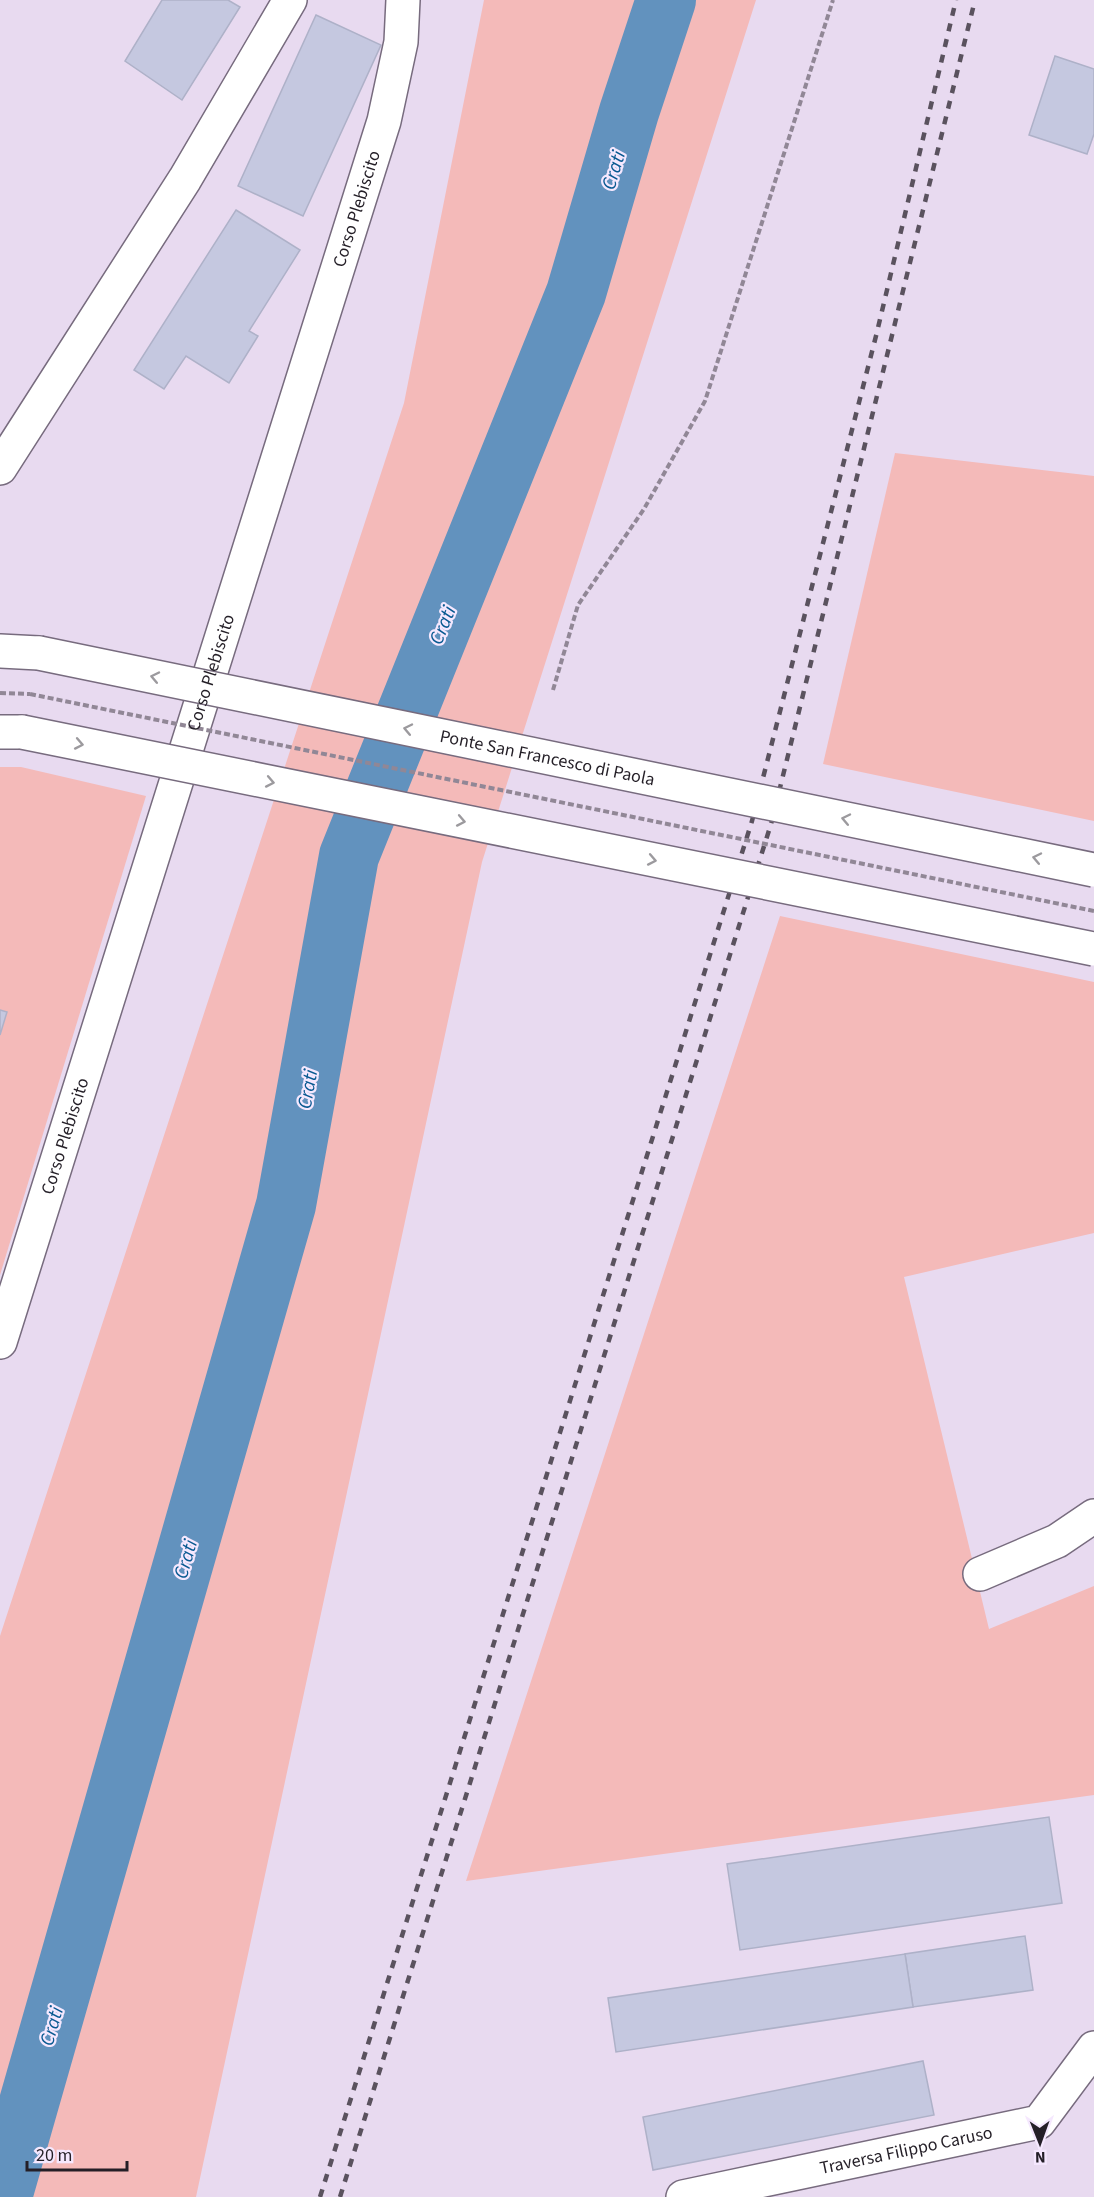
<svg xmlns="http://www.w3.org/2000/svg" width="1094" height="2197" font-family="'Source Sans 3',sans-serif">
  <rect width="100%" height="100%" fill="#e8daf0"/>
  <g fill="#f4bab9">
    <path d="M484,0h272l-274,862 -286,1335h-196v-561l404,-1233z"/>
    <path d="M895,453l199,23v345l-271,-57z"/>
    <path d="M0,767h21l125,29 -146,479z"/>
    <path d="M780,916l314,66v251l-190,44 85,352 105,-43v209l-628,86z"/>
  </g>
  <g fill="none" stroke-linecap="round" stroke-linejoin="round">
    <path stroke="#6292be" stroke-width="60" d="M2,2197l284,-992 63,-349 227,-563 53,-181 37,-112"/>
  </g>
  <g fill="#c5c8e0" stroke="#aeb1c8" stroke-width="1.5">
    <path d="M162,0h66l12,7 -58,93 -57,-39z"/>
    <path d="M316,15l65,30 -78,171 -65,-30z"/>
    <path d="M1055,56l39,13v65l-7,20 -58,-19z"/>
    <path d="M236,210l64,40 -51,81 9,5 -29,47 -43,-27 -22,33 -30,-19z"/>
    <path d="M0,1010l7,2 -7,23z"/>
    <path d="M1049,1817l13,86 -322,47 -13,-86z"/>
    <path d="M1025,1936l8,54 -120,17 -8,-53z"/>
    <path d="M905,1954l8,53 -297,45 -8,-54z"/>
    <path d="M923,2061l11,54 -281,55 -10,-53z"/>
  </g>
  <g fill="none" stroke-linecap="round" stroke-linejoin="round">
    <defs>
      <g id="minor">
        <path d="M0,651l39,2"/>
        <path d="M0,732h22"/>
        <path id="s1" d="M0,1342l384,-1221 17,-79 2,-42"/>
        <path d="M980,1574l77,-33 37,-25"/>
        <path id="s2" d="M683,2197l356,-75 55,-74"/>
      </g>
      <path id="tertiary" d="M0,468l185,-289 105,-179"/>
    </defs>
    <use href="#minor" stroke="#776b7e" stroke-width="36"/>
    <use href="#tertiary" stroke="#776b7e" stroke-width="36"/>
    <g stroke="#918796" stroke-width="4" stroke-dasharray="6 3" stroke-linecap="butt">
      <path d="M553,690l25,-85 66,-96 61,-108 128,-401"/>
      <path d="M0,693l30,1"/>
    </g>
    <use href="#minor" stroke="#fff" stroke-width="33"/>
    <use href="#tertiary" stroke="#fff" stroke-width="33"/>
    <g stroke="#5a525e" stroke-width="4.5" stroke-dasharray="8 8" stroke-linecap="butt">
      <path d="M320,2197l432,-1376 125,-489 79,-332"/>
      <path d="M340,2197l431,-1373 204,-824"/>
    </g>
    <defs>
      <g id="minor-bridge">
        <path id="s3" d="M39,653l1055,217"/>
        <path d="M22,732l1072,217"/>
      </g>
    </defs>
    <use href="#minor-bridge" stroke="#776b7e" stroke-width="36" stroke-linecap="butt"/>
    <path stroke="#918796" stroke-width="4" stroke-dasharray="6 3" stroke-linecap="butt" d="M30,694l1064,217"/>
    <use href="#minor-bridge" stroke="#fff" stroke-width="33"/>
  </g>
  <defs><path id="oneway-chevron" d="M-2-3.5L2.5 0L-2 3.5" fill="none" stroke-width="1.6" stroke-linecap="round" stroke-linejoin="round" transform="scale(1.5)"/></defs>
  <g stroke="#9c9a9e">
    <use href="#oneway-chevron" transform="translate(155 677) rotate(-168)"/>
    <use href="#oneway-chevron" transform="translate(408 729) rotate(-168)"/>
    <use href="#oneway-chevron" transform="translate(79 744) rotate(11)"/>
    <use href="#oneway-chevron" transform="translate(270 782) rotate(11)"/>
    <use href="#oneway-chevron" transform="translate(846 819) rotate(-168)"/>
    <use href="#oneway-chevron" transform="translate(461 821) rotate(11)"/>
    <use href="#oneway-chevron" transform="translate(1037 858) rotate(-168)"/>
    <use href="#oneway-chevron" transform="translate(652 860) rotate(11)"/>
  </g>
  <g text-anchor="middle" stroke-width="4.5" stroke-linejoin="round" paint-order="stroke">
    <g font-size="18" fill="#241f27" stroke="#f5e8fe">
      <text dy="6" stroke="none"><textPath href="#s1" startOffset="1188">Corso Plebiscito</textPath></text>
      <text dy="6" stroke="none"><textPath href="#s1" startOffset="702">Corso Plebiscito</textPath></text>
      <text dy="6" stroke="none"><textPath href="#s3" startOffset="519">Ponte San Francesco di Paola</textPath></text>
      <text dy="6" stroke="none"><textPath href="#s1" startOffset="216">Corso Plebiscito</textPath></text>
      <text dy="6" stroke="none"><textPath href="#s2" startOffset="228">Traversa Filippo Caruso</textPath></text>
    </g>
    <g font-size="20" font-style="italic" fill="#085991" stroke="#f5e8fe">
      <text transform="translate(613 170) rotate(-73)" y="7">Crati</text>
      <text transform="translate(442 625) rotate(-68)" y="7">Crati</text>
      <text transform="translate(307 1089) rotate(-80)" y="7">Crati</text>
      <text transform="translate(185 1559) rotate(-74)" y="7">Crati</text>
      <text transform="translate(51 2026) rotate(-74)" y="7">Crati</text>
    </g>
  </g>
  <g transform="translate(1040 2143) rotate(179)" stroke="#f5e8fe" stroke-width="4.5" paint-order="stroke">
  <path d="M0-4.5L10 22L0 15L-10 22Z" fill="#241f27"/>
  <text y="-9" font-size="16" font-weight="bold" text-anchor="middle" fill="#241f27">N</text>
  </g>
  <path d="M27 2161v9h100v-9" fill="none" stroke="#241f27" stroke-width="3"/>
  <text x="36" y="2161" font-size="18" fill="#241f27" stroke="#f5e8fe" stroke-width="4.5" paint-order="stroke">20 m</text>
</svg>
